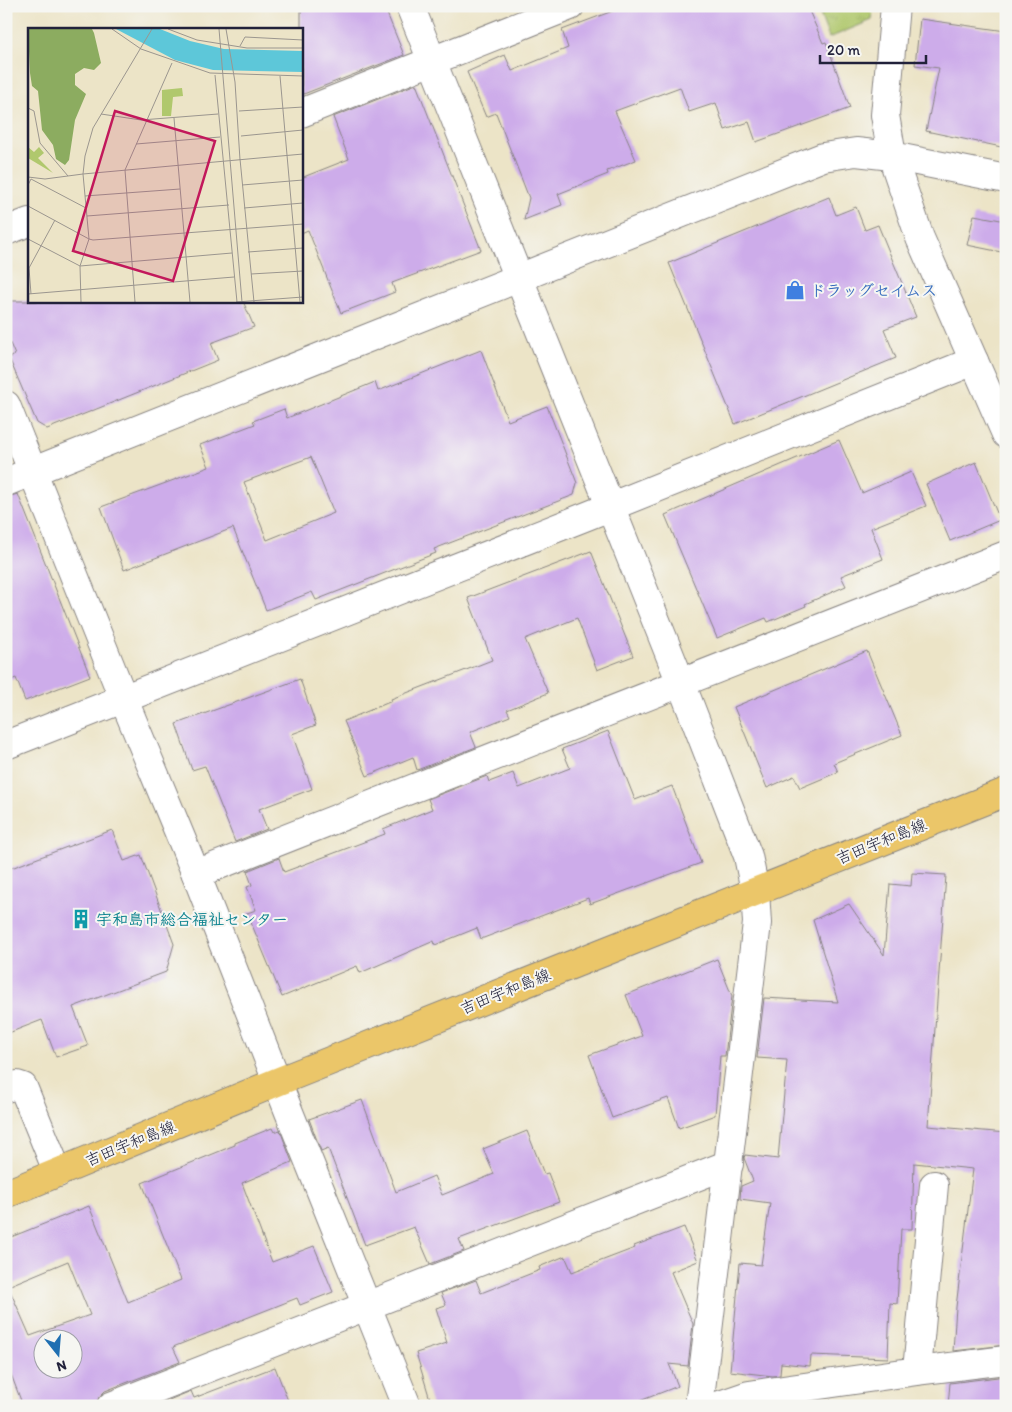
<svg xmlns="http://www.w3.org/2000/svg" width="1012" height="1412" font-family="Itim,'Klee One',sans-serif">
  <defs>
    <pattern id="grass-tufts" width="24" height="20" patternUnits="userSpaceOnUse" patternTransform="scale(1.25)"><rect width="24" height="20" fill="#b0c86d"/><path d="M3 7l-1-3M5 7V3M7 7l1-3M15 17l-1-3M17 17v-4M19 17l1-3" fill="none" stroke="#97ac5f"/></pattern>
  </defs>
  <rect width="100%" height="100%" fill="#f6f6f2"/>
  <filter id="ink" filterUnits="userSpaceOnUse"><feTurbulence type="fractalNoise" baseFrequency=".02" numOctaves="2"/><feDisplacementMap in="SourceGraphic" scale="10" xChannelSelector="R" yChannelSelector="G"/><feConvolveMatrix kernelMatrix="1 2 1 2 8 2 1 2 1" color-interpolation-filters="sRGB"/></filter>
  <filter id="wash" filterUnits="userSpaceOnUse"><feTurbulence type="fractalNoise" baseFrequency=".0096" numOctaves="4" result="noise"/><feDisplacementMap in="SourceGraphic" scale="20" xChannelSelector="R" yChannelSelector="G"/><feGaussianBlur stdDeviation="1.12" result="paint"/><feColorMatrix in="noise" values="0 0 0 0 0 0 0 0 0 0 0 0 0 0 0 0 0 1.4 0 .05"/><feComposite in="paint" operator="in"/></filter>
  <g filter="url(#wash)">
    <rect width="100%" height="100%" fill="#ece4c7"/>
    <path fill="url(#grass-tufts)" stroke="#697554" d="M817,6h56l-1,14 -43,18z"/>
    <g id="blocks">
      <g fill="#cdacea" fill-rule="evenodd">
        <path d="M301,6h83l20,49 -103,40z"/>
        <path d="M626,6h181l16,37 3,-1 24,66 -94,34 -7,-20 -24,8 -9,-27 -27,9 -9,-25 -65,24 21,49 -29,11 1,3 -50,20 4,11 -38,15 5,-22 -33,-85 -10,4 -19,-45 38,-17 7,16 56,-23 -6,-18z"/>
        <path d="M920,19l86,12v117l-80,-17 13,-63 -24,-3z"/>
        <path d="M416,84l65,166 -89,33 3,9 -54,21 -33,-83 -7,3v-55l48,-19 -16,-42z"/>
        <path d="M829,197l7,18 20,-8 9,23 13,-5 38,92 -32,12 12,29 -161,66 -66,-161z"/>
        <path d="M974,215l32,6v32l-39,-8z"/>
        <path d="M6,301h237l11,26 -43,16 7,17 -171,69 -10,-6 -28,-65 6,-3 -9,-21z"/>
        <path d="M481,350l27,71 39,-15 30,77 -3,12 -140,54 2,4 -120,47 -4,-8 -46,18 -33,-82 -109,42 -23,-63 108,-40 -9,-22 55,-21 -2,-3 31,-12 3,9 88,-36 3,9zM311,457l23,56 -67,27 -23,-58z"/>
        <path d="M839,440l23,53 49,-21 15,34 -55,22 12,31 -42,17 5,10 -41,18 1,2 -38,16 -2,-4 -49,20 -52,-123z"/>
        <path d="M976,462l24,58 -50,21 -24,-57z"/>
        <path d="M18,494l72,182 -65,25 -9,-23 -10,4v-185z"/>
        <path d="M591,551l42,105 -36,14 -20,-52 -52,21 23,54 -41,17 3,6 -40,16 6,15 -59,23 -4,-13 -46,19 -23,-55 48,-20 -1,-2 101,-39 -24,-62z"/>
        <path d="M867,651l35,84 -68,28 4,9 -38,16 -6,-12 -27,12 -33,-81z"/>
        <path d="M300,679l16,46 -24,9 20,55 -53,20 8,20 -32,13 -30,-76 -13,4 -16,-46z"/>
        <path d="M608,731l27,69 37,-14 29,77 -111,41 -2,-6 -107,41 -4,-11 -42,17 -1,-4 -74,32 -3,-7 -75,31 -35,-84 9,-3 -9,-23 5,-2 -5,-14 32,-13 5,14 101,-38 -2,-5 49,-20 -4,-10 59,-23 2,6 24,-9 6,15 51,-20 -8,-19z"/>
        <path d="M112,830l12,31 17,-6 33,89 -8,28 -93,35 15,39 -32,11 -14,-37 -36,14v-164z"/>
        <path d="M912,873l34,2 -18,251 78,7v212l-53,6 3,-44 17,-138 -59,-6 -2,66h-11l-4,75 -7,-1 -2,55 -77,-3 -1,11 -29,-3 -1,12 -7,1 -43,-5 10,-108 21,2 9,-62 -30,-4 1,-13 12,-5 -9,-23 1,-3 33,4 9,-99 -30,-2 7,-60 74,4 -25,-82 36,-16 35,51 6,-71 21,2z"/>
        <path d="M717,959l15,37 -7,60h-5l-5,59 -36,13 -11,-30 -56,20 -23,-63 53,-19 -16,-41z"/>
        <path d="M362,1100l34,92 38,-16 8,19 52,-21 -11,-25 44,-18 17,43 4,-1 11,29 -100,37 5,12 -34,13 -16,-37 -49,18 -37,-97 -7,3 -12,-32z"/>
        <path d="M272,1128l2,4 6,-2 12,32 -50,21 30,79 42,-16 19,46 -33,13 -3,-7 -124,49 7,15 -75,29 -6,6 -3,9h-73l-17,-45v-122l83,-33 39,96 53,-22 -39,-97 93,-38v-2zM68,1261l22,54 -60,21 -22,-50zM42,1340h30v30h-30z"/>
        <path d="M684,1227l14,34 -27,11 22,52 -5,42 -19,-2 9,22 -51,20h-195l-16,-53 31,-10 -11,-35 10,-3 -5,-12 35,-13 5,13 59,-23 -1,-3 26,-11 7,16 63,-24 -1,-2z"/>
        <path d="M275,1367l15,39h-136l37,-15 3,7z"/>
        <path d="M1006,1376v30h-58l2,-23z"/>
      </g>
    </g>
  </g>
  <g filter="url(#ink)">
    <use href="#blocks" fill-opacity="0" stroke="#878381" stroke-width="1"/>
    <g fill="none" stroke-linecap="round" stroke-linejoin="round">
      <defs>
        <g id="minor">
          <path d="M410,6l271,677 67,173 7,35 2,32 -58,483"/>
          <path d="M895,6l-10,109 7,41 114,23"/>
          <path d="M301,113l269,-107"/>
          <path d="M6,231l23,-9"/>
          <path d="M6,405l118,295 72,174 93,238 118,294"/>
          <path d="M6,482l817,-325 33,-5 36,4 28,82 86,196"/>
          <path d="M6,745l581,-229 387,-155"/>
          <path d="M196,874l810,-319"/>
          <path d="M6,1088l11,-3 6,2 35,86"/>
          <path d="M917,1371l17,-186"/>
          <path d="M111,1406l618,-242"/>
          <path d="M717,1406l32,-11 168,-24 89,-11"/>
        </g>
        <path id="major" d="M6,1194l271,-112 729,-290"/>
      </defs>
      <use href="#minor" stroke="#878381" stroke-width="30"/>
      <use href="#major" stroke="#878381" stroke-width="30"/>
      <use href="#minor" stroke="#fff" stroke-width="28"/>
      <use href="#major" stroke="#ebc669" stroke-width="28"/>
    </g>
  </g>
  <defs>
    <symbol id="shop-bare" viewBox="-9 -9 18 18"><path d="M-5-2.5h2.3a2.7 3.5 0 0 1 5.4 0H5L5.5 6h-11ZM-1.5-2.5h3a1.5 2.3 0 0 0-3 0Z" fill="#3f7fe0" stroke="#f6f6f2" stroke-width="2.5" paint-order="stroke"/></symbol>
    <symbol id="building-bare" viewBox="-9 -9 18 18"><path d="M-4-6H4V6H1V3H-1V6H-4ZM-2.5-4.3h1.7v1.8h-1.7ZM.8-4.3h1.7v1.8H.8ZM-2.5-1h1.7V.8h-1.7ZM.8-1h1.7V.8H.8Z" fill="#0f9aa8" stroke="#f6f6f2" stroke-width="2.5" paint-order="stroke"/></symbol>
  </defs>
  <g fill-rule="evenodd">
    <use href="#shop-bare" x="781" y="276" width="28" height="28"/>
    <use href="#building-bare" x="67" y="905" width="28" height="28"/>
  </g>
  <g text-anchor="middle" stroke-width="4" stroke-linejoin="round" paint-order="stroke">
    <g font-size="16" font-weight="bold" fill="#366cbe" stroke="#f6f6f2" text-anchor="start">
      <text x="810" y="296">ドラッグセイムス</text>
    </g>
    <g font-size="16" fill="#22223b" stroke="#f6f6f2">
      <text transform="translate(881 841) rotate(-22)" y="6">吉田宇和島線</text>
      <text transform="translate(505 991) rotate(-22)" y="6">吉田宇和島線</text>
      <text transform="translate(130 1143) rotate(-22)" y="6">吉田宇和島線</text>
    </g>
    <g font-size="16" font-weight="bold" fill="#0d838f" stroke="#f6f6f2" text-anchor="start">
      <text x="96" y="925">宇和島市総合福祉センター</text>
    </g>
  </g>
  <g transform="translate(28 28)">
    <rect width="275" height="275" fill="#ece4c7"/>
    <path d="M154,60l1,8 -10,1 -2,19h-9v-26zM0,119l6,5 5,-5 5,6 -6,5 15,15 -25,-15z" fill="#b0c86d"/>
    <path d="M0,1h64l2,4 7,30 -7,7 -10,-2 -9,6v11l11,9 -11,26 -6,40 -4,5 -9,-6 -3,-14 -11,-15 -4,-39 -6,-5 -2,-13z" fill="#8cac60"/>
    <path d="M88,1h44l30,12 34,8 79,2v21l-90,-2 -38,-10z" fill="#5dc7d9"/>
    <path fill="none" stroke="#9b968f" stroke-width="1" d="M84,1l29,20 69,24 93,3M124,1l-59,99 -8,28 -2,18 220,-20M140,1l29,11 50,8h56M191,1l23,273M198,1l9,53 5,78M212,18l5,-9 58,3M187,47l22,227M252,48l20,226M0,80l6,3 6,32 28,33M211,83l64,-4M73,86l40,6 77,-6M146,90l16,184M213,108l62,-6M108,116l84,-7M212,131l14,143M0,149l17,2 38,-5 6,65 4,1 210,-16M0,157l3,-6 55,29M214,157l61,-5M57,168l95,-7M0,178l61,33 -9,27 152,-13M216,180l59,-5M59,188l142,-11M0,211l52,27 1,36M220,224l55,-4M223,246l52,-3M0,266l206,-17M3,266l-2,-26 26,-48M107,274l-10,-132 47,-107M208,274l67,-5"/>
    <path fill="#c2185b" fill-opacity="0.15" stroke="#c2185b" stroke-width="2.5" d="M87,83l100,30 -42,140 -100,-30z"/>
    <rect width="275" height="275" fill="none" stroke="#22223b" stroke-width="2.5"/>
  </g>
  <rect width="1012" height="1412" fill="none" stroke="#f6f6f2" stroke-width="25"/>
  <g transform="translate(58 1354) rotate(163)"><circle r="24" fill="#f6f6f2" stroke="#a1a1a9"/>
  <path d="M0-4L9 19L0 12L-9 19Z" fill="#1f6fb2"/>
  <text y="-8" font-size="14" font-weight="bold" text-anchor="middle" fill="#22223b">N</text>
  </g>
  <path d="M820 55v8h106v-8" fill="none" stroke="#22223b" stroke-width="2.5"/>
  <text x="827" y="55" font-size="15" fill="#22223b" stroke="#f6f6f2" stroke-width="4" paint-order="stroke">20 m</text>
</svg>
